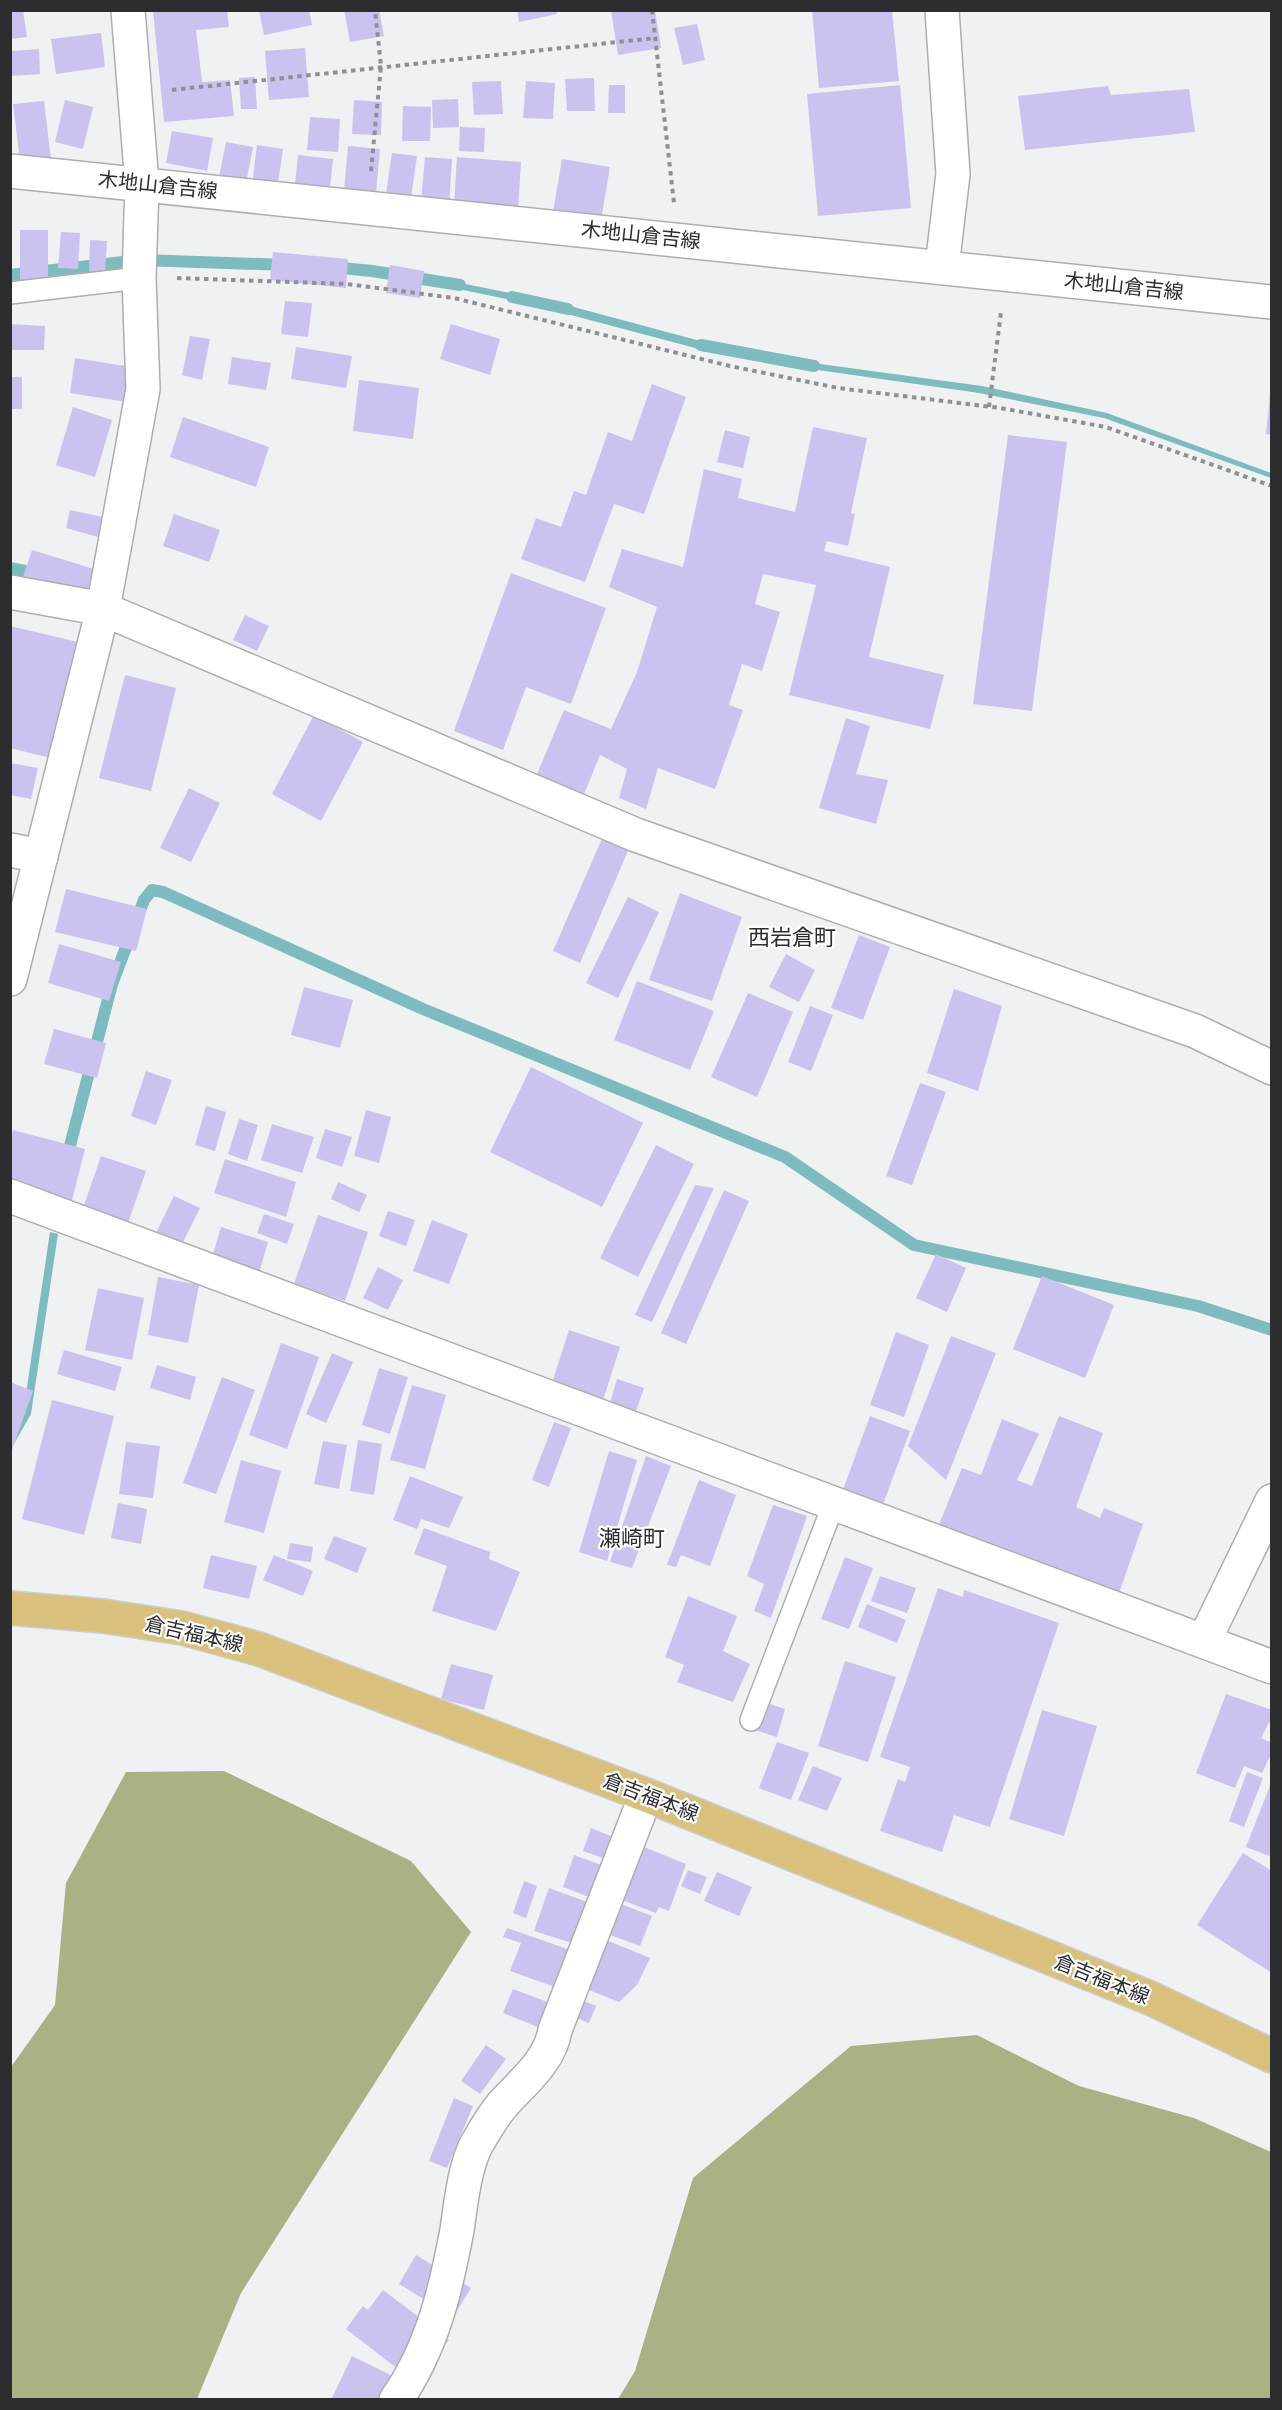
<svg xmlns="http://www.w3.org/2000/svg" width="1282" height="2410" font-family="Merriweather,'Noto Sans JP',serif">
  <rect width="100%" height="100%" fill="#eff1f3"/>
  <g fill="#a9b285">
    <path d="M224,1771l187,90 60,71 -230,361 -44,106h-186v-332l44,-62 11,-122 60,-111z"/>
    <path d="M977,2035l102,51 115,32 77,34v247h-653l17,-28 58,-193 158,-132z"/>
  </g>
  <g fill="#7ebbbf">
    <path d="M446,280l83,17 -3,6 -82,-17z"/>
    <path d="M555,302l164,44 -5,7 -162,-43z"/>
    <path d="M798,361l184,25 125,27 164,60v5l-167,-60 -125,-25 -182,-26z"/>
    <path d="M50,1232l8,2 -27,180 -20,35 12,-35z"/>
  </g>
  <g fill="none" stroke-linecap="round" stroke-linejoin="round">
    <g stroke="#7ebbbf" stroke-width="12">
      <path d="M332,267l40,4 88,14"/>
      <path d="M10,275l131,-15 146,5"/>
      <path d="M512,297l56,12"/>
      <path d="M701,345l113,21"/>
      <path d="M10,568l29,6"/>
      <path d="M66,1161l46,-177 32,-84 8,-10 11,2 260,117 362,148 129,88 284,61 74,24"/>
    </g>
  </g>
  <g fill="#cbc2ef">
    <path d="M10,10h13l4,27 -17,2z"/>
    <path d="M153,10h74l2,17 -33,3 6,52 28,-2 4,36 -70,6z"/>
    <path d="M259,10h50l3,15 -48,10z"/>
    <path d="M344,10h35l5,26 -34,6z"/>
    <path d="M517,10h39l1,4 -38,8z"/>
    <path d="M611,10h44l6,38 -43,7z"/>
    <path d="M812,10h80l7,71 -80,7z"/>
    <path d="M697,24l8,36 -22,5 -9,-37z"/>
    <path d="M101,33l4,34 -49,7 -5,-35z"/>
    <path d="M305,48l4,49 -40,3 -4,-49z"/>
    <path d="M39,49l1,25 -30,2v-25z"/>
    <path d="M255,77l2,32h-16l-2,-31z"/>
    <path d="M594,78l1,33h-28l-2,-32z"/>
    <path d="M501,81l2,33 -29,1 -2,-33z"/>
    <path d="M526,81l29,2 -2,36 -30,-1z"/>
    <path d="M609,85h16v28h-17z"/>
    <path d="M900,85l11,123 -93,8 -11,-122z"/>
    <path d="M1108,86l3,9 78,-6 6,43 -170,18 -7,-54z"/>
    <path d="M458,99l1,28 -26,1 -1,-28z"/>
    <path d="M65,100l28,7 -10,42 -28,-7z"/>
    <path d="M354,100l28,2 -1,33 -29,-1z"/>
    <path d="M44,101l7,58 -31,3 -7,-58z"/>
    <path d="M403,106l28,1 -1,34h-28z"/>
    <path d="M310,117l30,2 -2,33 -31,-2z"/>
    <path d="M460,127l25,1 -1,24 -25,-1z"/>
    <path d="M172,131l41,7 -6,33 -41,-8z"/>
    <path d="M226,142l27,5 -8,41 -27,-6z"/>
    <path d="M257,145l26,4 -6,41 -25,-4z"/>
    <path d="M348,146l32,3 -4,45 -32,-3z"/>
    <path d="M392,153l25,3 -7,48 -25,-4z"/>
    <path d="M298,155l35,4 -3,28 -35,-4z"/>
    <path d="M425,157l27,2 -3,46 -28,-3z"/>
    <path d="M457,157l64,5 -3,48 -64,-4z"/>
    <path d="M562,159l48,8 -9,53 -48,-8z"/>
    <path d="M20,230h28v53l-28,-1z"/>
    <path d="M61,232l19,1 -2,36 -20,-1z"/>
    <path d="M90,240l17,1 -2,31 -16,-1z"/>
    <path d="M273,252l75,7 -2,29 -76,-8z"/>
    <path d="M390,265l34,6 -4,27 -34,-5z"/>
    <path d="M285,301l27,2 -4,34 -27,-3z"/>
    <path d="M10,324l35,2 -1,24h-34z"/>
    <path d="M451,324l49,15 -10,36 -50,-16z"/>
    <path d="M190,336l20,3 -8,41 -20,-5z"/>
    <path d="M296,347l56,9 -6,32 -55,-9z"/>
    <path d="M232,357l39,6 -5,27 -38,-6z"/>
    <path d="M75,358l56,9 -5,35 -56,-9z"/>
    <rect x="10" y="377" width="12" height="32"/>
    <path d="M359,380l60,8 -6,51 -60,-8z"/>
    <path d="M652,384l34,13 -42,117 -30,-10 -29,78 -64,-23 15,-41 25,9 13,-36 12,4 22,-63 24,9z"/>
    <path d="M1270,395l2,1v39l-6,-1z"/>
    <path d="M73,407l39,13 -17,57 -39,-12z"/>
    <path d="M183,417l86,30 -13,40 -86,-30z"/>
    <path d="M813,427l54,11 -16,75 4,1 -7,32 -21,-5 -3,10 66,16 -21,90 75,18 -14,54 -141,-34 27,-110 -53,-11 -8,30 25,8 -18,59 -20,-7 -13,41 14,5 -28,79 -57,-21 -12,41 -27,-11 8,-29 -27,-14 -16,39 -47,-20 27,-64 47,19 26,-57 20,-65 -48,-20 13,-38 61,18 21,-98 38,10 -4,19 57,14z"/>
    <path d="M725,430l25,7 -7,31 -26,-6z"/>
    <path d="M1008,435l59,7 -35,269 -59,-7z"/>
    <path d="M70,510l33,7 -5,20 -32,-9z"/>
    <path d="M174,514l46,16 -11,32 -46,-16z"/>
    <path d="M32,550l62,19 -9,30 -63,-19z"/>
    <path d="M511,573l95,35 -35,96 -45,-17 -23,63 -49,-19z"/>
    <path d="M245,615l24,11 -12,25 -24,-11z"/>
    <path d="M10,626l72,17 -27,116 -45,-11z"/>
    <path d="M125,675l51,13 -25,103 -52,-13z"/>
    <path d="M314,715l49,27 -42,79 -49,-27z"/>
    <path d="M846,718l24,8 -14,48 32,6 -12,44 -57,-16z"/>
    <path d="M10,763l28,5 -7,31 -21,-4z"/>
    <path d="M189,788l31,15 -29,59 -31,-14z"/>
    <path d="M604,834l26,12 -50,117 -27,-12z"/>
    <path d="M66,889l81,20 -11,42 -81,-19z"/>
    <path d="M680,893l62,24 -30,84 -63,-21z"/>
    <path d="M628,897l31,15 -41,86 -32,-15z"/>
    <path d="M859,935l31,12 -27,73 -32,-12z"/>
    <path d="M59,944l62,18 -12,39 -61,-18z"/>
    <path d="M786,954l29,16 -16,32 -30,-15z"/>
    <path d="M637,981l77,30 -24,59 -76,-30z"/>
    <path d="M304,987l49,13 -13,48 -49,-13z"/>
    <path d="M954,989l48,17 -24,85 -51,-18z"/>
    <path d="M748,993l45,19 -36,85 -46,-20z"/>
    <path d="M810,1006l23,9 -22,56 -23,-9z"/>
    <path d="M54,1029l52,14 -9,35 -53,-14z"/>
    <path d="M531,1067l112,56 -41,84 -112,-55z"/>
    <path d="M146,1071l26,9 -16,45 -25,-9z"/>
    <path d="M920,1083l26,9 -34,93 -26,-9z"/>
    <path d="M206,1106l20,6 -11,39 -20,-6z"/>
    <path d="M366,1110l25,7 -12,46 -25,-7z"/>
    <path d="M239,1119l19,6 -11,36 -19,-7z"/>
    <path d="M272,1124l42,13 -12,36 -41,-13z"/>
    <path d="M325,1129l27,8 -10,30 -26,-9z"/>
    <path d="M13,1130l72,19 -17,67 -58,-15v-59z"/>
    <path d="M656,1145l38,19 -56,113 -38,-19z"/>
    <path d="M101,1156l45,15 -20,58 -45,-15z"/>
    <path d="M225,1159l71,23 -10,35 -72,-24z"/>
    <path d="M338,1182l29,13 -8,17 -28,-13z"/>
    <path d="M695,1185l19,3 -62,134 -17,-7z"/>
    <path d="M724,1190l25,11 -63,143 -25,-11z"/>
    <path d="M174,1196l26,12 -22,44 -25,-13z"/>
    <path d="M388,1211l27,9 -9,26 -27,-10z"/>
    <path d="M264,1214l30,10 -7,20 -30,-11z"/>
    <path d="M318,1215l50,17 -23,69 -51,-17z"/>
    <path d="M432,1220l36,14 -19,50 -36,-13z"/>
    <path d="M221,1227l47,15 -10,34 -47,-15z"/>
    <path d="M936,1254l30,14 -19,44 -31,-14z"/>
    <path d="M378,1267l25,13 -15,30 -25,-12z"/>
    <path d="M1042,1276l72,29 -29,73 -72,-29z"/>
    <path d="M158,1277l41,8 -11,58 -40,-8z"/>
    <path d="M98,1288l46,10 -12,62 -47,-10z"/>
    <path d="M569,1330l51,17 -17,53 -51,-17z"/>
    <path d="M896,1332l33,13 -25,72 -34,-12z"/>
    <path d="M951,1336l45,17 -50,127 -38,-34z"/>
    <path d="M281,1343l38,14 -32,92 -38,-14z"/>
    <path d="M64,1350l58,17 -7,24 -58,-17z"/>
    <path d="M332,1353l21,9 -27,61 -20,-9z"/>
    <path d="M157,1365l39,12 -6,23 -40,-12z"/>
    <path d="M379,1368l29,9 -18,57 -28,-9z"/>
    <path d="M222,1377l33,13 -39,104 -33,-11z"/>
    <path d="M617,1379l27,9 -9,26 -26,-8z"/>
    <path d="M10,1382l23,9 -22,62h-1z"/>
    <path d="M412,1385l34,10 -21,74 -35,-9z"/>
    <path d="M52,1400l62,16 -30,119 -62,-16z"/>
    <path d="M870,1416l40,15 -29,79 -40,-15z"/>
    <path d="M1059,1416l44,17 -27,74 24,11 4,-10 39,16 -27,78 -180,-70 26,-64 19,7 21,-56 37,15 -22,46 15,6z"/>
    <path d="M554,1422l17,6 -22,59 -17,-7z"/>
    <path d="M358,1440l24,4 -8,51 -24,-4z"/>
    <path d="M323,1441l24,4 -8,44 -25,-5z"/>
    <path d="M126,1442l34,4 -7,52 -34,-4z"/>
    <path d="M609,1451l28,9 -30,101 -28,-9z"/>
    <path d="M646,1456l25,10 -39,102 -22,-6z"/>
    <path d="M241,1460l40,11 -17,62 -40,-11z"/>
    <path d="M410,1476l53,21 -14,31 -28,-9 -4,10 -24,-9z"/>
    <path d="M699,1480l37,15 -26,71 -29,-11 -5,12 -9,-2z"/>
    <path d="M118,1503l29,6 -6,35 -30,-6z"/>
    <path d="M773,1505l34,11 -36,102 -17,-7 10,-27 -17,-8z"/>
    <path d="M424,1528l66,24 -1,7 31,13 -24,59 -64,-20 15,-45 -33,-12z"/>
    <path d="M334,1536l33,12 -10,25 -33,-14z"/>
    <path d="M290,1543l23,4 -2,15 -24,-3z"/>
    <path d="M211,1555l46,11 -8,33 -46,-11z"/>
    <path d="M274,1555l39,16 -10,25 -40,-16z"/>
    <path d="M845,1557l28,11 -24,61 -28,-10z"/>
    <path d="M880,1576l36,12 -9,25 -36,-12z"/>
    <path d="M938,1588l25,9 1,-7 95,33 -69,204 -36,-12 -12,37 -62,-21 18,-52 7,3 5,-15 -30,-10z"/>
    <path d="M688,1596l49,20 -14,35 27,13 -17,38 -56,-20 7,-17 -19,-8z"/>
    <path d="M867,1604l39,16 -9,23 -39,-16z"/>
    <path d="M845,1661l51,16 -28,85 -50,-16z"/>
    <path d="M451,1664l42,11 -9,35 -43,-11z"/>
    <path d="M1226,1694l46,16v7l-11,21 11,5v9l-10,21 -18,-7 -9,22 -39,-15z"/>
    <path d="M764,1702l21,7 -8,28 -22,-7z"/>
    <path d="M1042,1710l55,16 -33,110 -55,-17z"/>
    <path d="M777,1742l32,11 -18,47 -32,-12z"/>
    <path d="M813,1766l29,12 -15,33 -29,-11z"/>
    <path d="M1247,1772l16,6 -19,49 -15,-6z"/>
    <path d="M1271,1783h1v74l-26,-10z"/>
    <path d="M591,1828l20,8 -8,22 -20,-7z"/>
    <path d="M639,1845l47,19 -17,47 -10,-4 -3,6 -37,-14z"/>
    <path d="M1243,1853l29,18v102l-75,-48z"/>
    <path d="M574,1855l27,10 -12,32 -26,-10z"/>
    <path d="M688,1870l19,7 -7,17 -19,-8z"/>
    <path d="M717,1872l35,15 -13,29 -35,-15z"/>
    <path d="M524,1881l13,5 -11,32 -13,-5z"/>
    <path d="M549,1888l38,14 -15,41 -38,-12z"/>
    <path d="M613,1901l39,15 -12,30 -38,-14z"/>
    <path d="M507,1928l63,22 -15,37 -45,-16 11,-28 -18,-6z"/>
    <path d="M599,1937l51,21 -13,27 -18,17 -40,-16z"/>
    <path d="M513,1989l37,14 -10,25 -37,-15z"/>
    <path d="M581,2000l15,6 -7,17 -15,-6z"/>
    <path d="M486,2045l20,14 -26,35 -19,-13z"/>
    <path d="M454,2098l19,8 -26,62 -18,-7z"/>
    <path d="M416,2255l55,33 -18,29 -54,-33z"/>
    <path d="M383,2290l66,50 -22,27 -29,2 -52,-40 17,-23 5,4z"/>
    <path d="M352,2356l69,34 -5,10h-85z"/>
  </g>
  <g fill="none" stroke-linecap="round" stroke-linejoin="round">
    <defs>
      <g id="service">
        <path d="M10,293l129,-15"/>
        <path d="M751,1720l83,-217"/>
      </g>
      <g id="minor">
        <path d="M942,10l11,164 -11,93"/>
        <path d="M10,592l93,17 533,226 559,196 77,37"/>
        <path d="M10,850l31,6"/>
        <path d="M10,979l93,-370 40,-220 -4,-111 3,-94 -14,-174"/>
        <path d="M10,1196l1262,471"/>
        <path d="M1204,1641l68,-140"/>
        <path d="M396,2400c36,-51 50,-111 61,-170 4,-27 7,-60 19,-85 8,-13 17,-30 28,-42 19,-21 46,-42 51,-73l91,-235"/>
      </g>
      <path id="secondary" d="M10,171l1262,131"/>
      <path id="primary" d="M10,1608l93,8 79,12 77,21 387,146 504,203 122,58"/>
    </defs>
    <use href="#service" stroke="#acaeb0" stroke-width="24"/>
    <use href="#minor" stroke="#acaeb0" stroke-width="36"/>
    <use href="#secondary" stroke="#acaeb0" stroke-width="36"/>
    <use href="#primary" stroke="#cccdcd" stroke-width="36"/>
    <g stroke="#8f9092" stroke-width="4" stroke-dasharray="4.5 4.5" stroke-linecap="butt">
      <path d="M652,10l22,193"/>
      <path d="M172,90l483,-52"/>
      <path d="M371,171l10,-105 -6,-56"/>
      <path d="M177,278l170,6 107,14 276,68 108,22 162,20 106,19 166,59"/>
      <path d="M989,407l12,-95"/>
    </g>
    <use href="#service" stroke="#fff" stroke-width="21"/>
    <use href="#minor" stroke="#fff" stroke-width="33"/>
    <use href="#secondary" stroke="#fff" stroke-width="33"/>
    <use href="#primary" stroke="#dac07d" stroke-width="33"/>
  </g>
  <g text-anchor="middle" stroke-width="4.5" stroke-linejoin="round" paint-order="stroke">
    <g font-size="20" fill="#2c2d2e" stroke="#fff">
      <text transform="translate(158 185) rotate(6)" y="7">木地山倉吉線</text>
      <text transform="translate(641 235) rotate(6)" y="7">木地山倉吉線</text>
      <text transform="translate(1124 286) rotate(6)" y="7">木地山倉吉線</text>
      <text transform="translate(194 1634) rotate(13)" y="7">倉吉福本線</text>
      <text transform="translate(651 1797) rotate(21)" y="7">倉吉福本線</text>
      <text transform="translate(1102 1979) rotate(22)" y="7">倉吉福本線</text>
    </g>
    <g font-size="22" fill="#2c2d2e" stroke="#fff">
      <text x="792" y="945">西岩倉町</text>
      <text x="632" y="1546">瀬崎町</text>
    </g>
  </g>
  <rect width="1282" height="2410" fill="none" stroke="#2c2d2e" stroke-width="24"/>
</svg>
